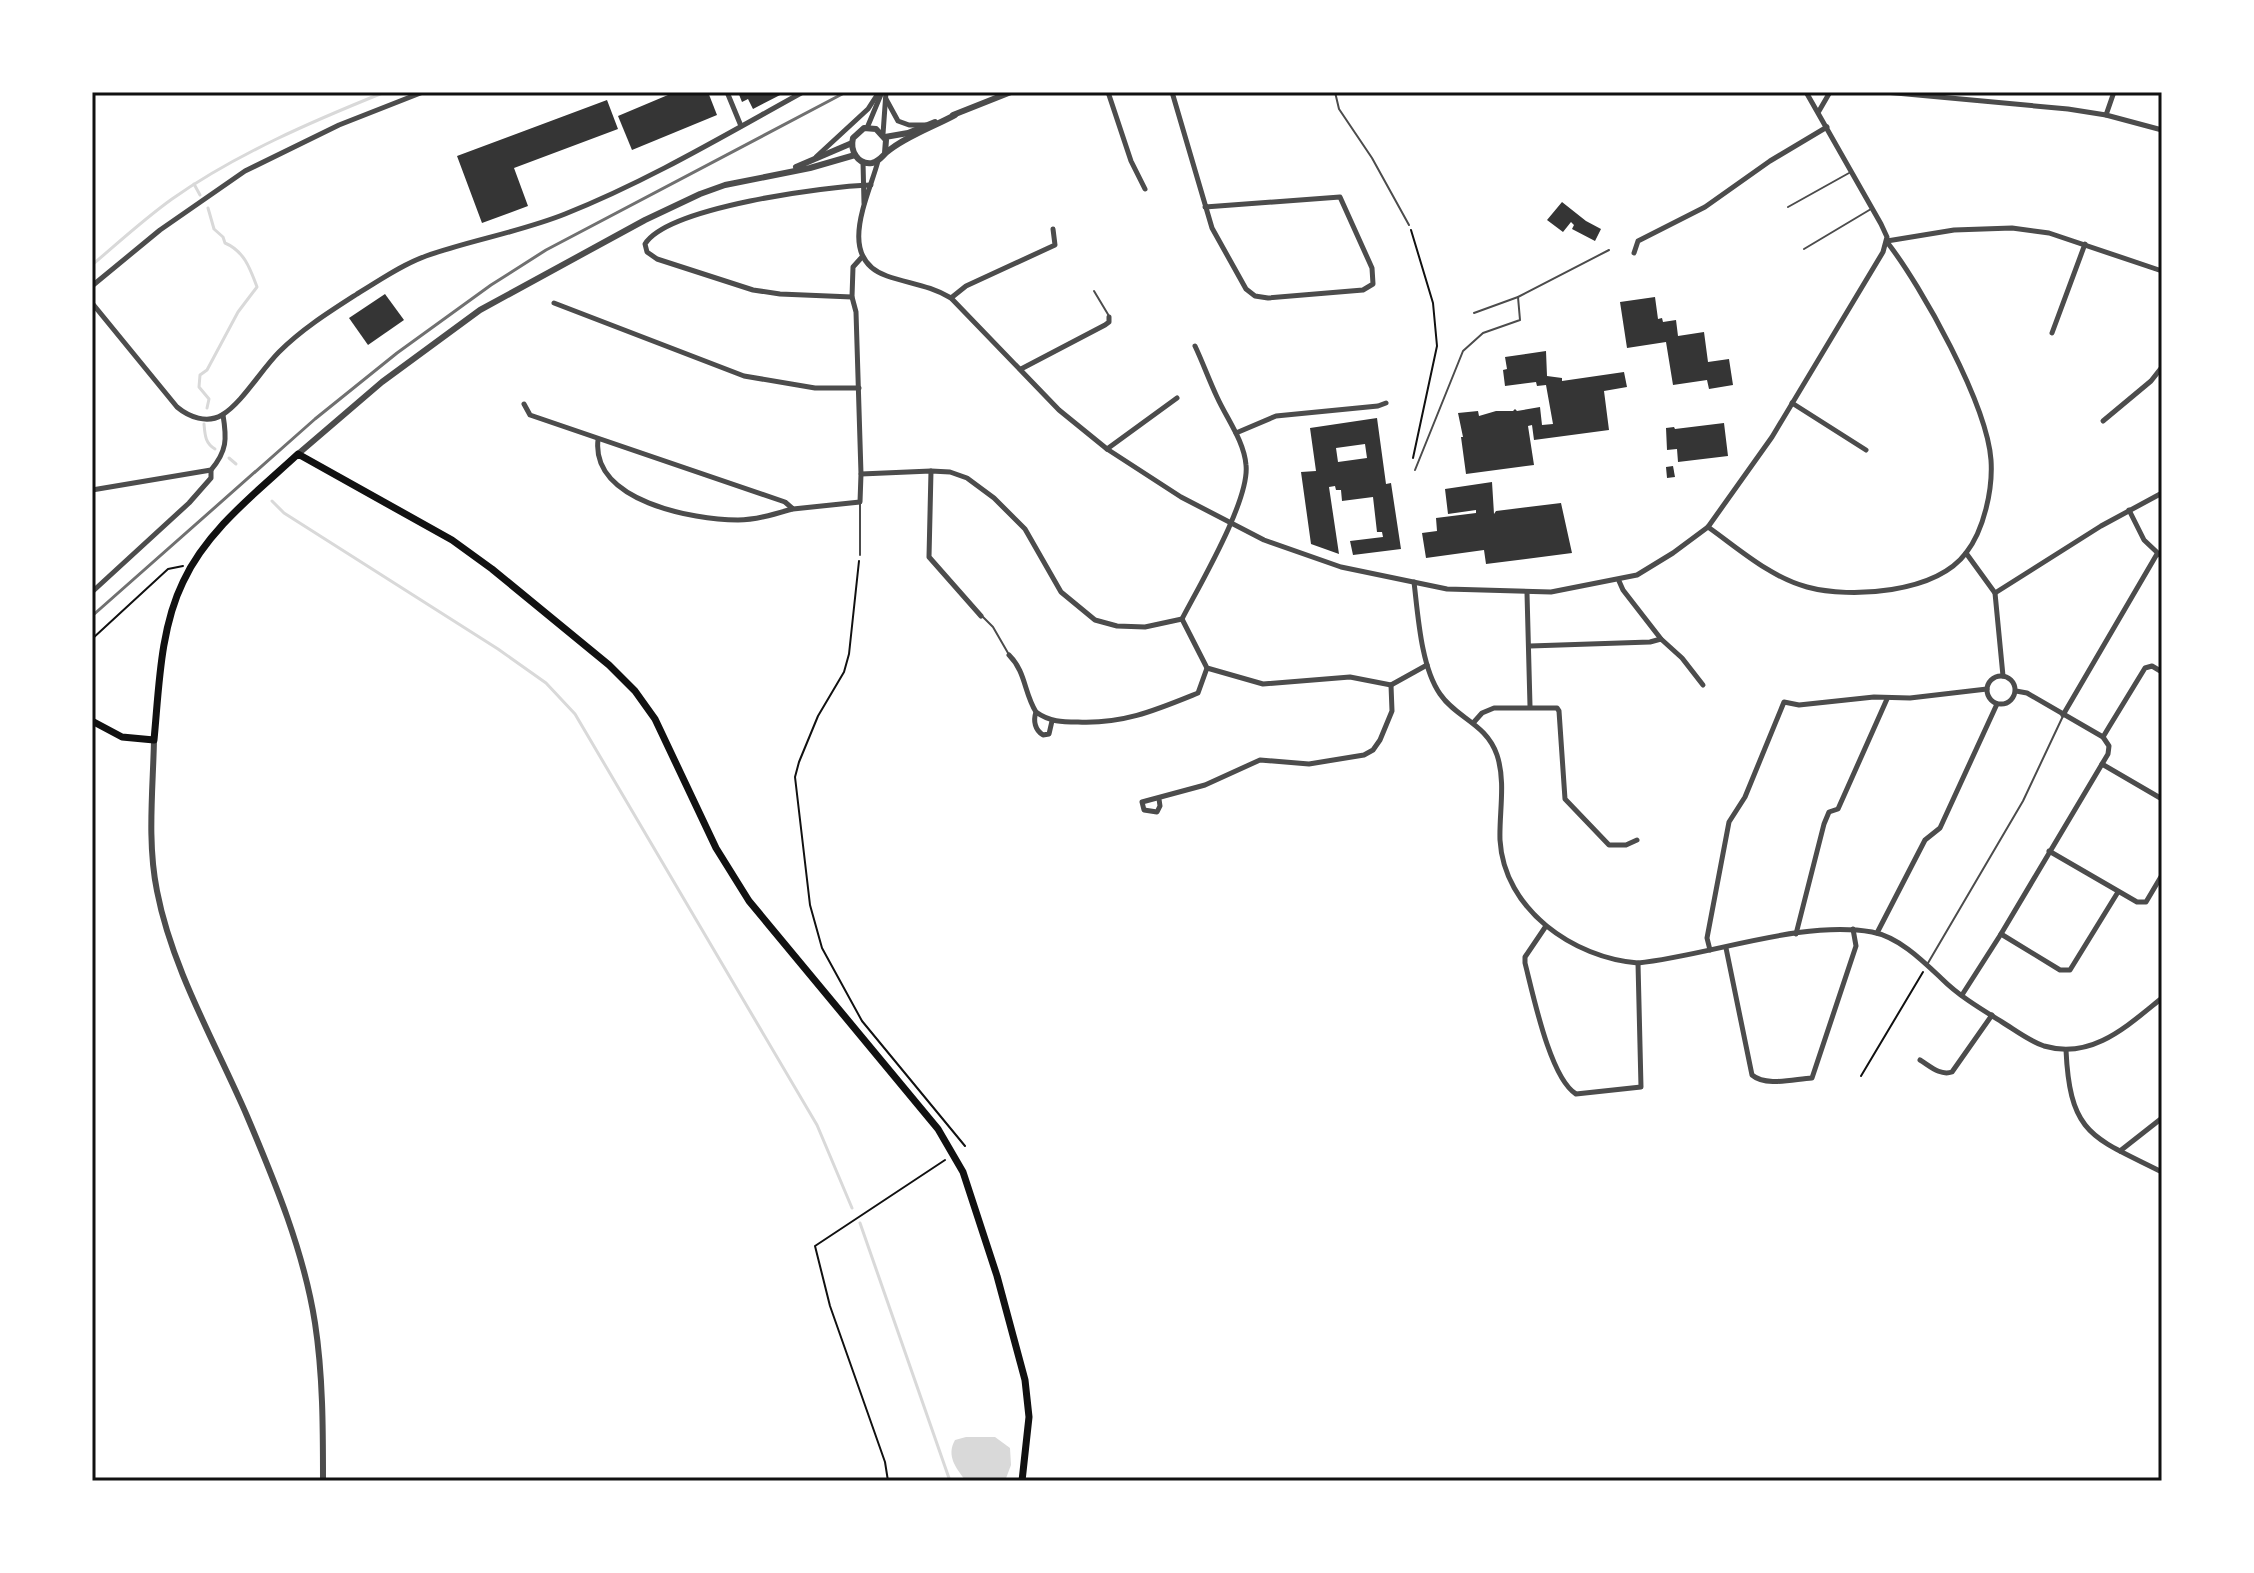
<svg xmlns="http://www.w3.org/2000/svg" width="2254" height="1573" font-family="'Noto Sans',sans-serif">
  <rect width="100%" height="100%" fill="#fff"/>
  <path fill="#d9d9d9" d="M966,1437h29l15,11 1,17 -6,16h-39c-10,-13 -20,-25 -11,-41z"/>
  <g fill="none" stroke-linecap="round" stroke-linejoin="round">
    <g stroke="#d9d9d9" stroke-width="3">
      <path d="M194,184l6,11"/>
      <path d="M92,265c26,-22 52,-46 80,-66 64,-45 141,-78 213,-107"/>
      <path d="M207,408l2,-9 -10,-12 1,-12 7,-5 31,-58 19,-25c-7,-19 -13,-36 -32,-44l-2,-6 -9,-8 -6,-21"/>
      <path d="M204,424c1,11 1,19 11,25"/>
      <path d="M229,458l7,6"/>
      <path d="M272,501l12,12 214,136 48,34 29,31 242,411 35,83"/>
      <path d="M860,1223l90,258"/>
    </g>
  </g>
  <g fill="#353535" fill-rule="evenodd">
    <path d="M675,92h33l9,23 -85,35 -14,-34z"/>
    <path d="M738,92h48l-33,17 -5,-10 -6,3z"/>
    <path d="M607,100l11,29 -104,39 14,38 -46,17 -25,-67z"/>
    <path d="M1562,202l24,19 15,8 -6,12 -23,-12 2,-4 -3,-3 -8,10 -16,-12z"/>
    <path d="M385,294l19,26 -36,25 -19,-27z"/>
    <path d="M1655,297l3,22 4,-1 1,4 13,-2 2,16 26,-4 4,30 21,-3 4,26 -24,4 -2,-9 -34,5 -7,-43 -39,6 -7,-46z"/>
    <path d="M1546,351l1,25 15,2v3l62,-9 3,15 -23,4 5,39 -75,10 -2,-15 -4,1 6,39 -68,9 -5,-37h2l-5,-24 20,-2 1,5 17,-5h17l2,-2 2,2 23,-4 2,18 11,-1 -7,-39 -9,1 -1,-4 -31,4 -2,-16 4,-1 -2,-12z"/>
    <path d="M1377,418l9,66 5,-1 10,66 -48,6 -3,-14 33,-4 -1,-5h-5l-4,-35 -31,4 -1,-11h-5l-1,-4 -6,1 10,67 -28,-10 -10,-72 15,-1 -6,-43zM1365,444l2,14 -29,4 -2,-14z"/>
    <path d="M1724,423l4,33 -50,6 -1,-13 -10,1 -1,-22 8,-1 1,2z"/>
    <path d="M1673,466l2,11 -8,1 -1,-11z"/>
    <path d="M1492,482l2,32 2,-3 65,-8 11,50 -86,11 -2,-14 -58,8 -4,-25 15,-2 -1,-13 40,-5v-3l-28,4 -3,-25z"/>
  </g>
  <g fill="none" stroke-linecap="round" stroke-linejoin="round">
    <g stroke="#111" stroke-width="2">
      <path d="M1411,230l22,73 4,43 -24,112"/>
      <path d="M859,561l-10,93 -5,18 -26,44 -19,46 -4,15 15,128 12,43 40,73 103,125"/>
      <path d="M92,639l76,-70 15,-3"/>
      <path d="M1861,1076l62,-104"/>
      <path d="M888,1481l-3,-19 -55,-156 -15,-60 130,-86"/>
    </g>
    <g stroke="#4c4c4c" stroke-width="2">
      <path d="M1335,92l4,17 33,49 37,67"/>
      <path d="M1788,207l61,-34"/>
      <path d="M1804,249l67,-40"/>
      <path d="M1094,291l15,25"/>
      <path d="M1474,313l44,-16 91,-47"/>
      <path d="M1415,470l48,-119 20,-18 37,-13 -2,-23"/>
      <path d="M860,555v-52"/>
      <path d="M982,616l11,11 15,26"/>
      <path d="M1928,963l95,-162 40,-85"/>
    </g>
    <g stroke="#4c4c4c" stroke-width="5">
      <path d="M727,92l14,34"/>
      <path d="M1108,92l23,69 14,28"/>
      <path d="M1172,92l40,136 34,61 9,7 13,2 95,-8 10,-6 -1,-16 -32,-71 -135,10"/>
      <path d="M1885,92l183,17 38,6 56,15"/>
      <path d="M886,99l12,22 11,4h17"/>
      <path d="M1819,111l11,-19"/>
      <path d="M2106,115l8,-23"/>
      <path d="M867,128l15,-36"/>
      <path d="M883,134l3,-42"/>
      <path d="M816,157l52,-48 11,-17"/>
      <path d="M878,161c-9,35 -43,97 9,115 23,8 42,9 64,22l108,112 48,39 74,48 83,43 77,27 106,22 104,3 86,-17 36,-22 35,-26 64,-90 111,-185 4,-15 -6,-13 -75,-132"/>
      <path d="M863,162l1,41"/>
      <path d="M1887,241l67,-11 58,-2 37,5 113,38"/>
      <path d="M1634,253l4,-12 67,-34 65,-46 57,-34"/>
      <path d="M92,286l68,-56 85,-59 94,-46 84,-33"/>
      <path d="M852,297l-72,-3 -27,-4 -96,-31 -10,-7 -2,-8c23,-37 182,-58 226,-59"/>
      <path d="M951,298l15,-12 89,-41 -2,-16"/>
      <path d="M92,303l85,104c12,10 30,17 45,8 20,-12 39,-45 57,-63 23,-23 50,-40 78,-58 22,-13 44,-29 69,-38 45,-16 94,-24 139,-42 83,-33 160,-79 238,-122"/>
      <path d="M554,303l190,73 71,12h44"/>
      <path d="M2052,333l33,-89"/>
      <path d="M1021,369l84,-44 4,-3v-5"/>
      <path d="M1792,403l74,47"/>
      <path d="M524,404l6,11 255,87 8,7 67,-7 1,-28 -5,-162 -4,-15 1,-30 9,-10"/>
      <path d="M2103,421l48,-40 11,-14"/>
      <path d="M1236,433l40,-17 102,-10 8,-3"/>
      <path d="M598,440c-7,61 95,80 140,80 18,0 37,-6 54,-11"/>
      <path d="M1107,449l70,-51"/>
      <path d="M931,471l-2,86 52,59"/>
      <path d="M861,474l70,-3 19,1 17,6 27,20 31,31 36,63 34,28 22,6 28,1 37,-8c17,-33 68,-119 64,-154 -2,-24 -19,-46 -29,-68 -8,-17 -14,-34 -22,-51"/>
      <path d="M92,490l119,-20c16,-19 16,-31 12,-55"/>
      <path d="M2129,510l15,30 18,17"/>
      <path d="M1708,527c31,22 62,50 99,60 44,12 129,6 159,-34 18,-23 27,-64 25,-93 -4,-56 -69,-173 -104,-218"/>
      <path d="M1966,553l29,40 8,83"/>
      <path d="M1619,581l4,9 38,49"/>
      <path d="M1414,582c4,33 7,85 26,112 17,25 46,29 57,61 9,27 2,58 3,85 4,70 74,118 138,123 74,-8 162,-43 234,-31 27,5 51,29 70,47 17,17 39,30 60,43 13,8 27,19 42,24 48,14 83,-20 118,-48"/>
      <path d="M92,592l97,-89 22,-25v-8"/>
      <path d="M1527,593l3,113"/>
      <path d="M1995,593l106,-67 61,-33"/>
      <path d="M1182,619l25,49 56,16 87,-7 41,8 36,-20"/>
      <path d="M1530,646l120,-4 11,-3 21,19 21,27"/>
      <path d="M1009,655c17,17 15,38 27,57"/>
      <circle cx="2001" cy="690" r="14"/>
      <path d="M2016,691l11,2 76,44"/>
      <path d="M2063,715l94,-161"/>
      <path d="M1052,721l-3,13 -6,1c-8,-5 -10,-14 -7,-23 14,10 26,10 42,10 46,2 78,-12 120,-29l9,-25"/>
      <path d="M1474,722l8,-9 12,-5h63l2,3 6,88 44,46h17l11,-5"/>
      <path d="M2102,764l60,35"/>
      <path d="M1159,799l1,7 -3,6 -13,-2 -2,-8 63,-17 55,-25 49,4 55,-9 9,-5 7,-10 12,-29 -1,-26"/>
      <path d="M2049,851l88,51h9l16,-27"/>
      <path d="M1546,926l-21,31v6c8,31 25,115 51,131l65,-7 -3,-124"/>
      <path d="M1877,933l48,-93 15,-12 57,-124"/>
      <path d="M1796,934l28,-110 5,-12 9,-3 49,-110"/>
      <path d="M2001,934l107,-180 1,-8 -6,-9 6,-10 36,-59 7,-2 10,6"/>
      <path d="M1726,948l26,127c14,12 42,4 60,3l44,-132 -3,-17"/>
      <path d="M1710,950l-3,-12 22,-116 16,-25 39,-95 15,3 75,-8 36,1 77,-9"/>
      <path d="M1962,995l39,-61 59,36h10l48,-78"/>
      <path d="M2066,1050c4,86 27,87 96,122"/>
      <path d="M1920,1060c10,6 20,16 32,12l40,-57"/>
      <path d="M2120,1151l42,-33"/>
    </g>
    <g stroke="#4c4c4c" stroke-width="6">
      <path d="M953,115l58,-23"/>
      <path d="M885,137l23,-4 27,-11"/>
      <path d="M885,153l1,-13 -10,-11 -12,-1 -11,10c-3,12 4,27 19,25 8,-2 10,-7 15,-11 17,-15 48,-26 68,-37"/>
      <path d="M796,167l56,-24"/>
      <path d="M298,454l84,-72 98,-72 165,-90 55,-26 25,-9 85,-17 45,-13"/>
      <path d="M154,740c-1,49 -7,102 3,151 15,78 59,153 90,225 28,66 57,136 68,207 8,52 8,106 8,158"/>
    </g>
    <path stroke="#111" stroke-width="7" d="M92,721l30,16 32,3c5,-52 6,-111 29,-158 24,-52 74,-90 115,-128l154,86 40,29 117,96 26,26 20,28 61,129 33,53 189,228 25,43 34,104 28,104 4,37 -7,64"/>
    <path stroke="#707070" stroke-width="3" d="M92,616l223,-197 82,-66 94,-68 55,-35 300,-158"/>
  </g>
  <rect width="2254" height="1573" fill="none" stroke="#ffffff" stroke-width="188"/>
  <rect x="94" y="94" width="2066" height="1385" fill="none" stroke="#111" stroke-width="3"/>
</svg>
